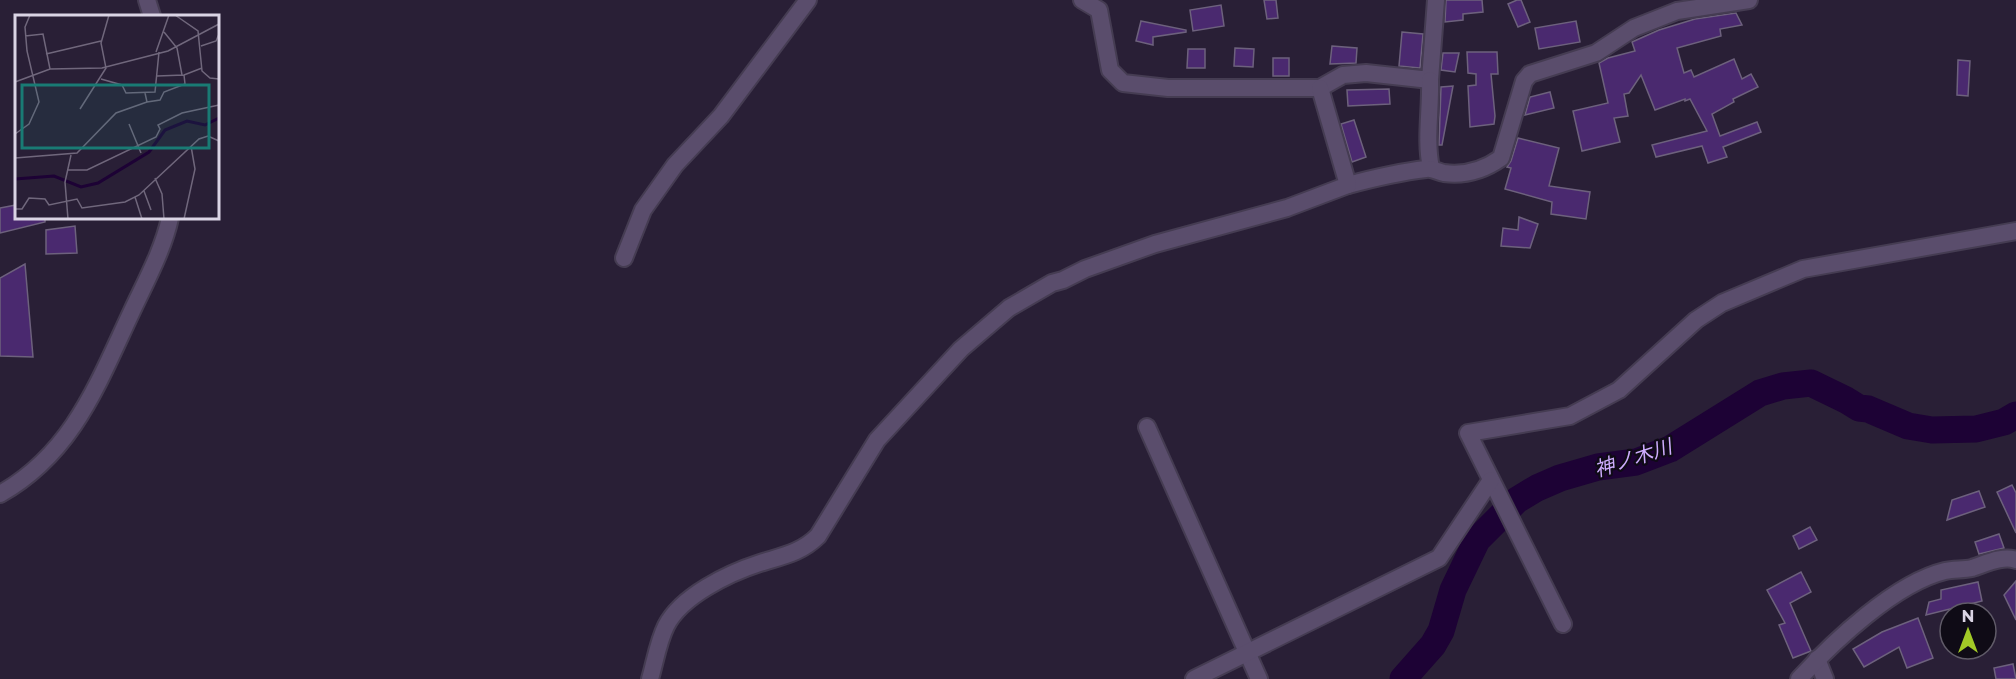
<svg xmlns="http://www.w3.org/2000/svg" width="2016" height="679" font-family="Montserrat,'Noto Sans JP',sans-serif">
  <rect width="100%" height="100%" fill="#291f36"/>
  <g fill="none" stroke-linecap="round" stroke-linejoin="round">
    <path stroke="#1d0235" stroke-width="27" d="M1403,679l30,-34 8,-14 12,-41 24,-50 40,-40 20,-12 23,-10 38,-11 38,-5 34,-13 90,-56 23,-7 28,-3 35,17 13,8 9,1 40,17 24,4 44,-1 28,-7 12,-7"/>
  </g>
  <g fill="#4a296f" stroke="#6d617d" stroke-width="1.5">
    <path d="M1264,0h12l2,18 -11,1z"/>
    <path d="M1446,0h36l1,12 -20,2v6l-18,2z"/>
    <path d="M1517,0h4l9,22 -12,5 -10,-23z"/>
    <path d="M1221,5l3,21 -31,5 -3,-21z"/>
    <path d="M1736,13l6,12 -22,4 1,7 -44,12 7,25 7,-3 3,7 40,-18 8,20 9,-5 7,13 -25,12 1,3 -22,12 8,22 37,-14 4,10 -38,15 4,10 -19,6 -6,-17 -46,11 -4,-12 55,-14 -17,-32 -5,2v-2l-30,11 -14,-35 -12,18 -5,1 4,22 -14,2 6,24 -38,9 -9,-40 35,-8 -9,-40 9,-5 27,-7 -3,-9 27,-12 36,-11z"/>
    <path d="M1141,21l45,9v2l-33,5v8l-17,-4z"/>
    <path d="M1576,21l4,21 -41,7 -4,-21z"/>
    <path d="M1402,32l21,2 -3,34 -21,-2z"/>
    <path d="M1332,46l25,2 -1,15 -26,1z"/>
    <path d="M1235,48l19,1 -1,18 -19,-1z"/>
    <path d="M1188,49h17v19h-18z"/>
    <path d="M1467,52h30l1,22h-7l4,42 -1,8 -24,3 -2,-41 8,-1v-11l-8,-1z"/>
    <path d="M1443,53h16l-4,19 -14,-2z"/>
    <rect x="1273" y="58" width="16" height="18"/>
    <path d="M1958,60l12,1 -2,35 -11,-1z"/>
    <path d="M1453,86l-11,59h-3l2,-58z"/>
    <path d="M1389,89l1,15 -42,2 -1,-16z"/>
    <path d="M1550,92l4,16 -29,7 5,-18z"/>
    <path d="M1354,120l12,37 -14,5 -11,-38z"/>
    <path d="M1518,138l41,10 -10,38 41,6 -4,27 -35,-5 1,-12 -47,-13 6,-21 -4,-1 4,-6z"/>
    <path d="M16,205v13h29v4l-45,11v-25z"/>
    <path d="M1519,217l19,7 -8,24 -29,-2 2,-18 15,2z"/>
    <path d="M75,226l2,27 -31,1v-24z"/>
    <path d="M25,264l8,93 -33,-1v-78z"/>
    <path d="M2012,485l4,8v40l-19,-41z"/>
    <path d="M1979,491l6,16 -38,13 5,-20z"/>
    <path d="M1810,527l7,13 -18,9 -6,-13z"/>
    <path d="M1999,534l5,14 -25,6 -4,-12z"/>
    <path d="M1801,572l10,20 -21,11 21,48 -18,7 -14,-33 6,-2 -18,-33z"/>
    <path d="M2016,581v39l-12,-25z"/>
    <path d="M1978,582l4,19 -56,14 3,-13 12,-3v-9z"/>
    <path d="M1918,618l15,40 -26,10 -8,-21 -35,20 -11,-18 29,-17z"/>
    <path d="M2013,664l3,15h-20l-2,-11z"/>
  </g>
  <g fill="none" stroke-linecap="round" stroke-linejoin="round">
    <defs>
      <g id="minor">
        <path d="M1082,0l17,10 11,60 13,13 45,5h152l23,-13 23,-2 64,7 6,-80"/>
        <path d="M1430,80c1,30 -5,59 1,88"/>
        <path d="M1348,185c26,-7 52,-13 78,-16 7,-1 12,3 18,4 22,3 40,-3 57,-15l23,-77 6,-7 66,-21 38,-25 43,-17 72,-11"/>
        <path d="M624,258l19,-48 32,-45 46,-49 87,-116"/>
        <path d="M1147,427l112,252"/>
        <path d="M1563,624l-95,-191 102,-17 49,-26 77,-70 26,-17 81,-34 213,-38"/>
        <path d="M1817,659l8,20"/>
        <path d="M650,679c5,-17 8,-37 16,-53 15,-30 63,-53 94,-63 22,-7 41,-10 58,-27l59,-96 84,-91 48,-41 43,-25 11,-3 22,-11 70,-25 132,-36 61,-23 -28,-97"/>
        <path d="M1194,679l245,-121 52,-78"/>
        <path d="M1799,679c34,-37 96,-96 146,-108 9,-2 18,-1 27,-3 13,-4 31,-13 44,-8"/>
      </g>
      <g id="tertiary">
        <path d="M147,0l5,16"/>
        <path d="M0,494c73,-41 98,-111 132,-183 14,-30 31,-61 38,-93"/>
      </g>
    </defs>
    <use href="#minor" stroke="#453c52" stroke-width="20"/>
    <use href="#tertiary" stroke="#453c52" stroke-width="20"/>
    <use href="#minor" stroke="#5a4d6c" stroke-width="16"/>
    <use href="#tertiary" stroke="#5a4d6c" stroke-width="16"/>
  </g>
  <g text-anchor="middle" stroke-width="4.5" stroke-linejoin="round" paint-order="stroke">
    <g font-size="20" font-style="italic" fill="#ceadfe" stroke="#0f0b16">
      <text transform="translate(1633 458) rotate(-18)" y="7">神ノ木川</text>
    </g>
  </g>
  <g transform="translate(15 15)">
    <rect width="204" height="204" fill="#291f36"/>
    <path fill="none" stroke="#1d0235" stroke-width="3" d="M0,164l39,-3 27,11 17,-4 51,-31 16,-22 22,-9 18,4 14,-7"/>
    <path fill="none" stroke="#70677c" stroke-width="1.5" d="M160,0l23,16 4,40 8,7 9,1M149,17l13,16 5,27M10,21l18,-2 7,35M186,31l15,-5 3,-7M141,37l13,-37M31,39l55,-13M142,61l27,-1 18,-7M86,64l21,6 4,8 29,-1 4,-40M0,67l35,-13 52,-1 66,-17 51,-27M132,87l13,-2 4,-8 21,-8 -1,-9M65,94l26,-41 -5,-25 8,-28M114,109l12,29M0,119l14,-10 10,-22 -12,-51 -2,-24 5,-12M0,143l62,-5 39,-40 31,-11 -2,-9M52,155h20l69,-33 4,-8 -2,-4 24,-12 37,-8M140,163l7,16 2,25M129,176l7,19M120,182l7,22M0,194h7l7,-11 16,1 4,6 28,-6 5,9 43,-6 14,-7 60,-56 9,-3 11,5M53,204l-3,-37 6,-27M169,204l11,-50 -4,-23"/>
    <path fill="#197b74" fill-opacity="0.15" stroke="#197b74" stroke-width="3" d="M7,70h187v63h-187z"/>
    <rect width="204" height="204" fill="none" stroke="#dad4e4" stroke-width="3"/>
  </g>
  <g transform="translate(1968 631)"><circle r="28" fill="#0f0b16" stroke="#605b68" stroke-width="1.5"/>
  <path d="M0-4.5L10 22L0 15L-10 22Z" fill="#a2c927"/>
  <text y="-9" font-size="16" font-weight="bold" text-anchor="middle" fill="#dad4e4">N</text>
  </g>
</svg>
